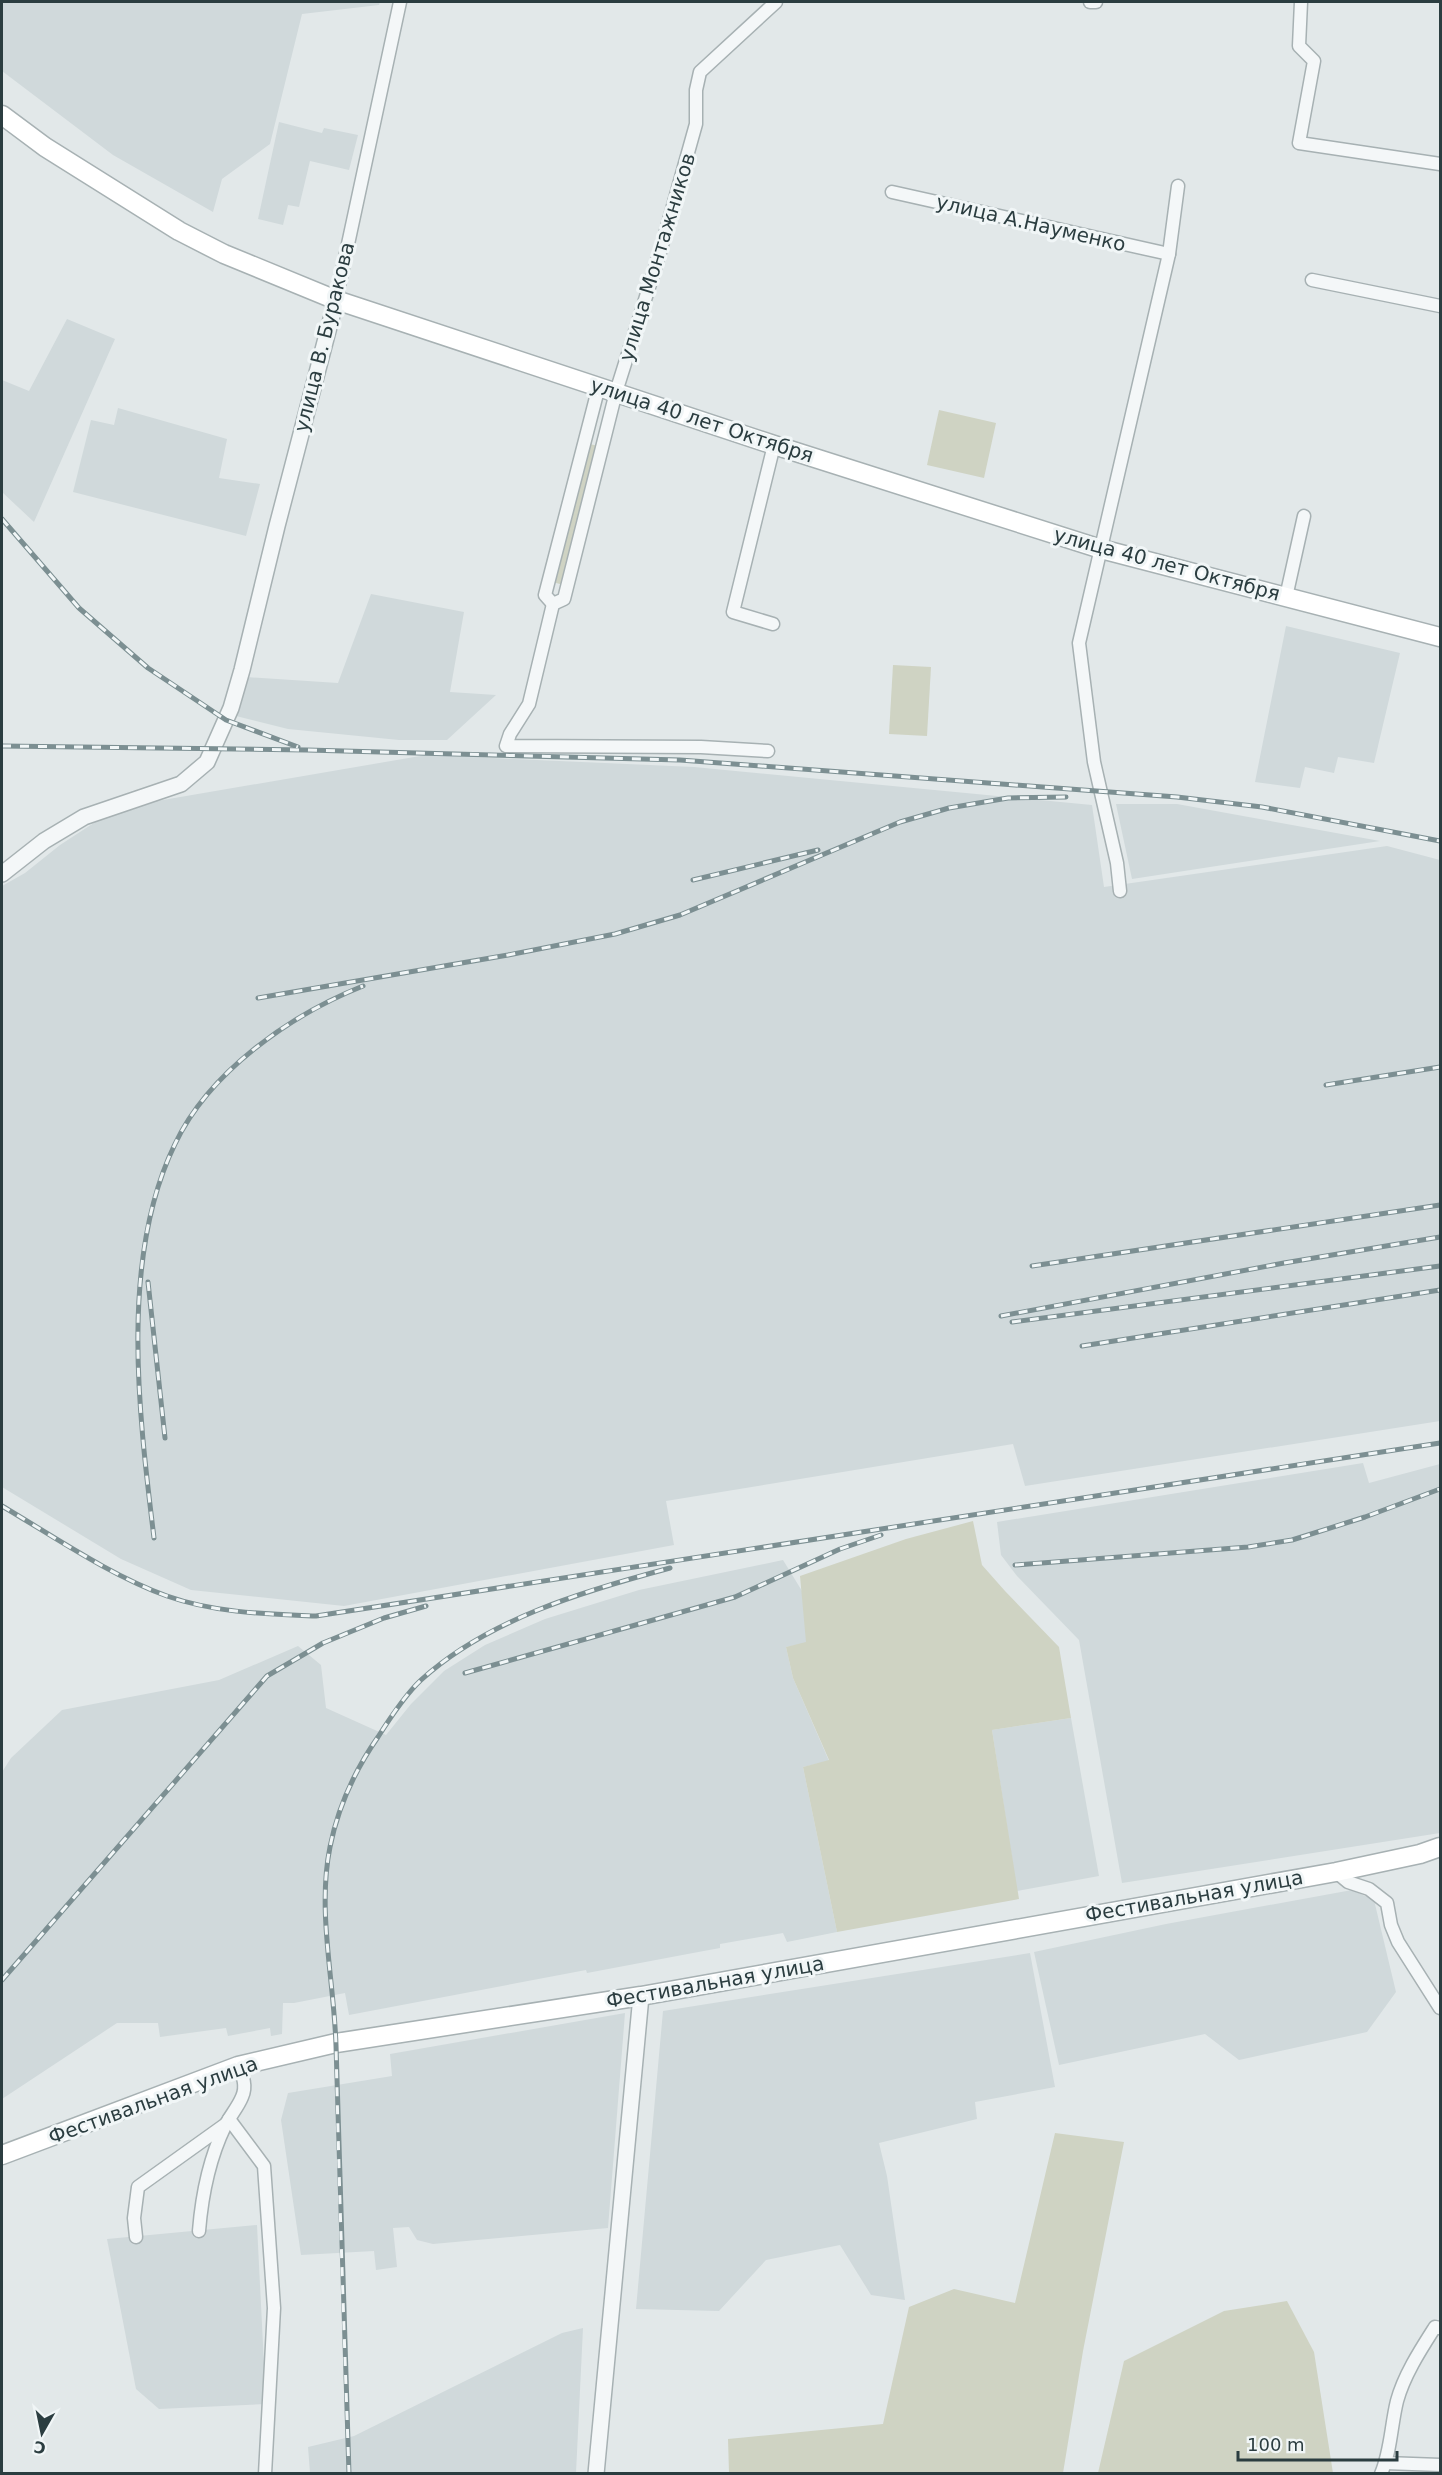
<svg xmlns="http://www.w3.org/2000/svg" width="1442" height="2475" font-family="'DejaVu Sans',sans-serif">
  <rect width="100%" height="100%" fill="#e2e8e9"/>
  <g fill="#d0d9db">
    <path d="M2,2h378l-1,3 -77,9 -32,130 -48,35 -9,33 -100,-57 -111,-84z"/>
    <path d="M279,122l43,11 2,-5 34,7 -9,35 -39,-9 -11,46 -11,-2 -5,20 -25,-6z"/>
    <path d="M67,319l48,20 -81,183 -32,-30v-112l27,11z"/>
    <path d="M118,408l109,31 -8,39 41,6 -14,52 -173,-44 18,-72 23,5z"/>
    <path d="M371,594l93,18 -14,80 46,3 -49,45h-48l-111,-11 -52,-13 10,-39 92,6z"/>
    <path d="M1286,626l114,27 -26,110 -36,-6 -4,16 -29,-6 -5,21 -45,-6z"/>
    <path d="M426,755l268,12 398,38 12,82 283,-41 53,14v561l-415,65 -12,-42 -347,57 8,44 -330,61 -153,-16 -70,-31 -119,-72v-601l23,-13 35,-28 43,-28 54,-16z"/>
    <path d="M1116,804h61l203,37 -248,38z"/>
    <path d="M1363,1463l6,20 71,-19v369l-318,50 -43,-243 -62,-64 -16,-21 -4,-33z"/>
    <path d="M783,1560l19,31 5,52 -21,4 7,31 36,83 -26,6 34,165 -50,10 -4,-9 -63,11v4l-27,5 -106,20 -1,-3 -237,45 -4,-22 -51,10h-11l-1,31 -11,2 -1,-8 -42,8 -2,-8 -66,9 -2,-14h-41l-115,76v-327l9,-14 51,-48 157,-30 79,-34 23,19 5,43 60,27 25,-31 33,-33 41,-26 60,-26 94,-29z"/>
    <path d="M1071,1718l28,158 -82,15 -25,-161z"/>
    <path d="M1352,1890l22,10 22,92 -29,40 -128,28 -34,-26 -146,31 -25,-113 132,-28z"/>
    <path d="M1030,1953l25,134 -80,15 2,17 -98,24 8,33 18,124 -34,-5 -31,-50 -74,15 -47,51 -83,-2 27,-298z"/>
    <path d="M625,2013l-17,215 -175,16 -16,-4 -8,-13 -16,1 4,39 -21,3 -2,-19 -73,4 -20,-135 7,-27 104,-17 -2,-22z"/>
    <path d="M257,2225l9,179 -107,5 -23,-20 -29,-150z"/>
    <path d="M583,2328l-7,145h-266l-2,-26 46,-11 208,-103z"/>
  </g>
  <g fill="#cfd3c3">
    <path d="M939,410l57,13 -12,55 -57,-13z"/>
    <path d="M589,444l10,2 -36,139 -10,-3z"/>
    <path d="M893,665l38,2 -4,69 -38,-2z"/>
    <path d="M973,1521l9,44 23,26 54,56 12,71 -79,12 27,169 -182,33 -34,-165 26,-7 -36,-82 -7,-31 20,-5 -6,-66 106,-37z"/>
    <path d="M1055,2133l69,9 -41,209 -20,122h-334l-1,-34 155,-15 26,-117 45,-18 61,14z"/>
    <path d="M1287,2301l27,51 19,121h-235l26,-112 100,-50z"/>
  </g>
  <g fill="none" stroke-linecap="round" stroke-linejoin="round">
    <defs>
      <g id="minor">
        <path d="M1090,2h6"/>
        <path d="M1301,2l-2,44 15,15 -15,82 141,21"/>
        <path d="M892,192l277,62"/>
        <path d="M1312,280l128,26"/>
        <path d="M336,300l64,-298"/>
        <path d="M1286,597l18,-81"/>
        <path d="M553,604l11,-5 52,-207 45,-143 35,-125v-34l4,-18 76,-70"/>
        <path d="M553,604l-24,100 -19,30 -4,12 195,1 67,4"/>
        <path d="M553,604l-8,-9 54,-209"/>
        <path d="M773,624l-40,-12 41,-167"/>
        <path d="M1120,891l-3,-28 -23,-101 -15,-119 90,-389 9,-68"/>
        <path d="M1336,1872l12,10 21,7 18,14 4,22 7,17 42,66"/>
        <path d="M229,2119l35,47 10,142 -9,166"/>
        <path d="M199,2231c3,-37 10,-72 26,-105 5,-10 13,-19 17,-29 5,-11 1,-21 -4,-31"/>
        <path d="M136,2237l-2,-19 4,-31 88,-63"/>
        <path d="M1385,2463l55,2"/>
        <path d="M1381,2474c10,-23 10,-49 16,-73 7,-26 24,-52 38,-74l5,1"/>
      </g>
      <g id="tertiary">
        <path d="M2,874l42,-33 40,-24 97,-33 26,-22 24,-54 11,-38 35,-144 59,-226"/>
        <path d="M596,2474l45,-478"/>
      </g>
      <g id="secondary">
        <path d="M2,115l43,32 134,84 45,23 112,46 438,145 327,104 339,88"/>
        <path d="M2,2155l236,-89 98,-23 305,-47 695,-124 84,-18 20,-7"/>
      </g>
    </defs>
    <use href="#minor" stroke="#a7b1b3" stroke-width="15"/>
    <use href="#tertiary" stroke="#a7b1b3" stroke-width="18"/>
    <use href="#secondary" stroke="#a7b1b3" stroke-width="21"/>
    <use href="#minor" stroke="#f4f7f8" stroke-width="12"/>
    <use href="#tertiary" stroke="#f4f7f8" stroke-width="15"/>
    <use href="#secondary" stroke="#fff" stroke-width="18"/>
    <defs>
      <g id="rail">
        <path d="M2,519l77,89 69,60 78,52 72,27"/>
        <path d="M2,746l305,4 373,10 497,37 85,10 178,34"/>
        <path d="M693,880l125,-30"/>
        <path d="M258,998l250,-43 107,-21 65,-19 220,-93 49,-14 59,-10 58,-1"/>
        <path d="M1326,1085l114,-18"/>
        <path d="M1032,1266l408,-61"/>
        <path d="M148,1282l17,156"/>
        <path d="M1001,1316l283,-53 156,-26"/>
        <path d="M1012,1322l428,-56"/>
        <path d="M1082,1346l358,-56"/>
        <path d="M2,1506c51,30 109,70 165,90 48,17 99,18 149,20l1124,-173"/>
        <path d="M154,1538c-15,-123 -35,-279 21,-394 34,-72 115,-129 188,-158"/>
        <path d="M1015,1565l233,-18 44,-7 73,-23 75,-28"/>
        <path d="M465,1673l270,-76 105,-48 41,-14"/>
        <path d="M2,1980l265,-304 56,-33 61,-25 42,-12"/>
        <path d="M349,2474c-5,-143 -10,-286 -13,-429 -2,-65 -19,-134 -6,-198 8,-40 25,-77 48,-110 12,-19 27,-42 43,-57 67,-61 163,-89 249,-112"/>
      </g>
    </defs>
    <use href="#rail" stroke="#7c8f92" stroke-width="5"/>
    <use href="#rail" stroke="#f1f6f7" stroke-width="3" stroke-dasharray="9" stroke-linecap="butt"/>
  </g>
  <g text-anchor="middle" stroke-width="6" stroke-linejoin="round" paint-order="stroke">
    <g font-size="20" fill="#2b3d40" stroke="#f1f6f7">
      <text transform="translate(1031 223) rotate(13)" y="7">улица А.Науменко</text>
      <text transform="translate(657 257) rotate(-73)" y="7">улица Монтажников</text>
      <text transform="translate(324 337) rotate(-76)" y="7">улица В. Буракова</text>
      <text transform="translate(702 420) rotate(18)" y="7">улица 40 лет Октября</text>
      <text transform="translate(1167 564) rotate(15)" y="7">улица 40 лет Октября</text>
      <text transform="translate(1194 1896) rotate(-10)" y="7">Фестивальная улица</text>
      <text transform="translate(715 1982) rotate(-10)" y="7">Фестивальная улица</text>
      <text transform="translate(153 2100) rotate(-20)" y="7">Фестивальная улица</text>
    </g>
  </g>
  <rect width="1442" height="2475" fill="none" stroke="#2b3d40" stroke-width="6"/>
  <g transform="translate(42 2433) rotate(189)" stroke="#f1f6f7" stroke-width="4.5" paint-order="stroke">
  <path d="M0-4.5L10 22L0 15L-10 22Z" fill="#2b3d40"/>
  <text y="-9" font-size="16" font-weight="bold" text-anchor="middle" fill="#2b3d40">С</text>
  </g>
  <path d="M1238 2451v9h159v-9" fill="none" stroke="#2b3d40" stroke-width="3"/>
  <text x="1247" y="2451" font-size="18" fill="#2b3d40" stroke="#f1f6f7" stroke-width="4.5" paint-order="stroke">100 m</text>
</svg>
